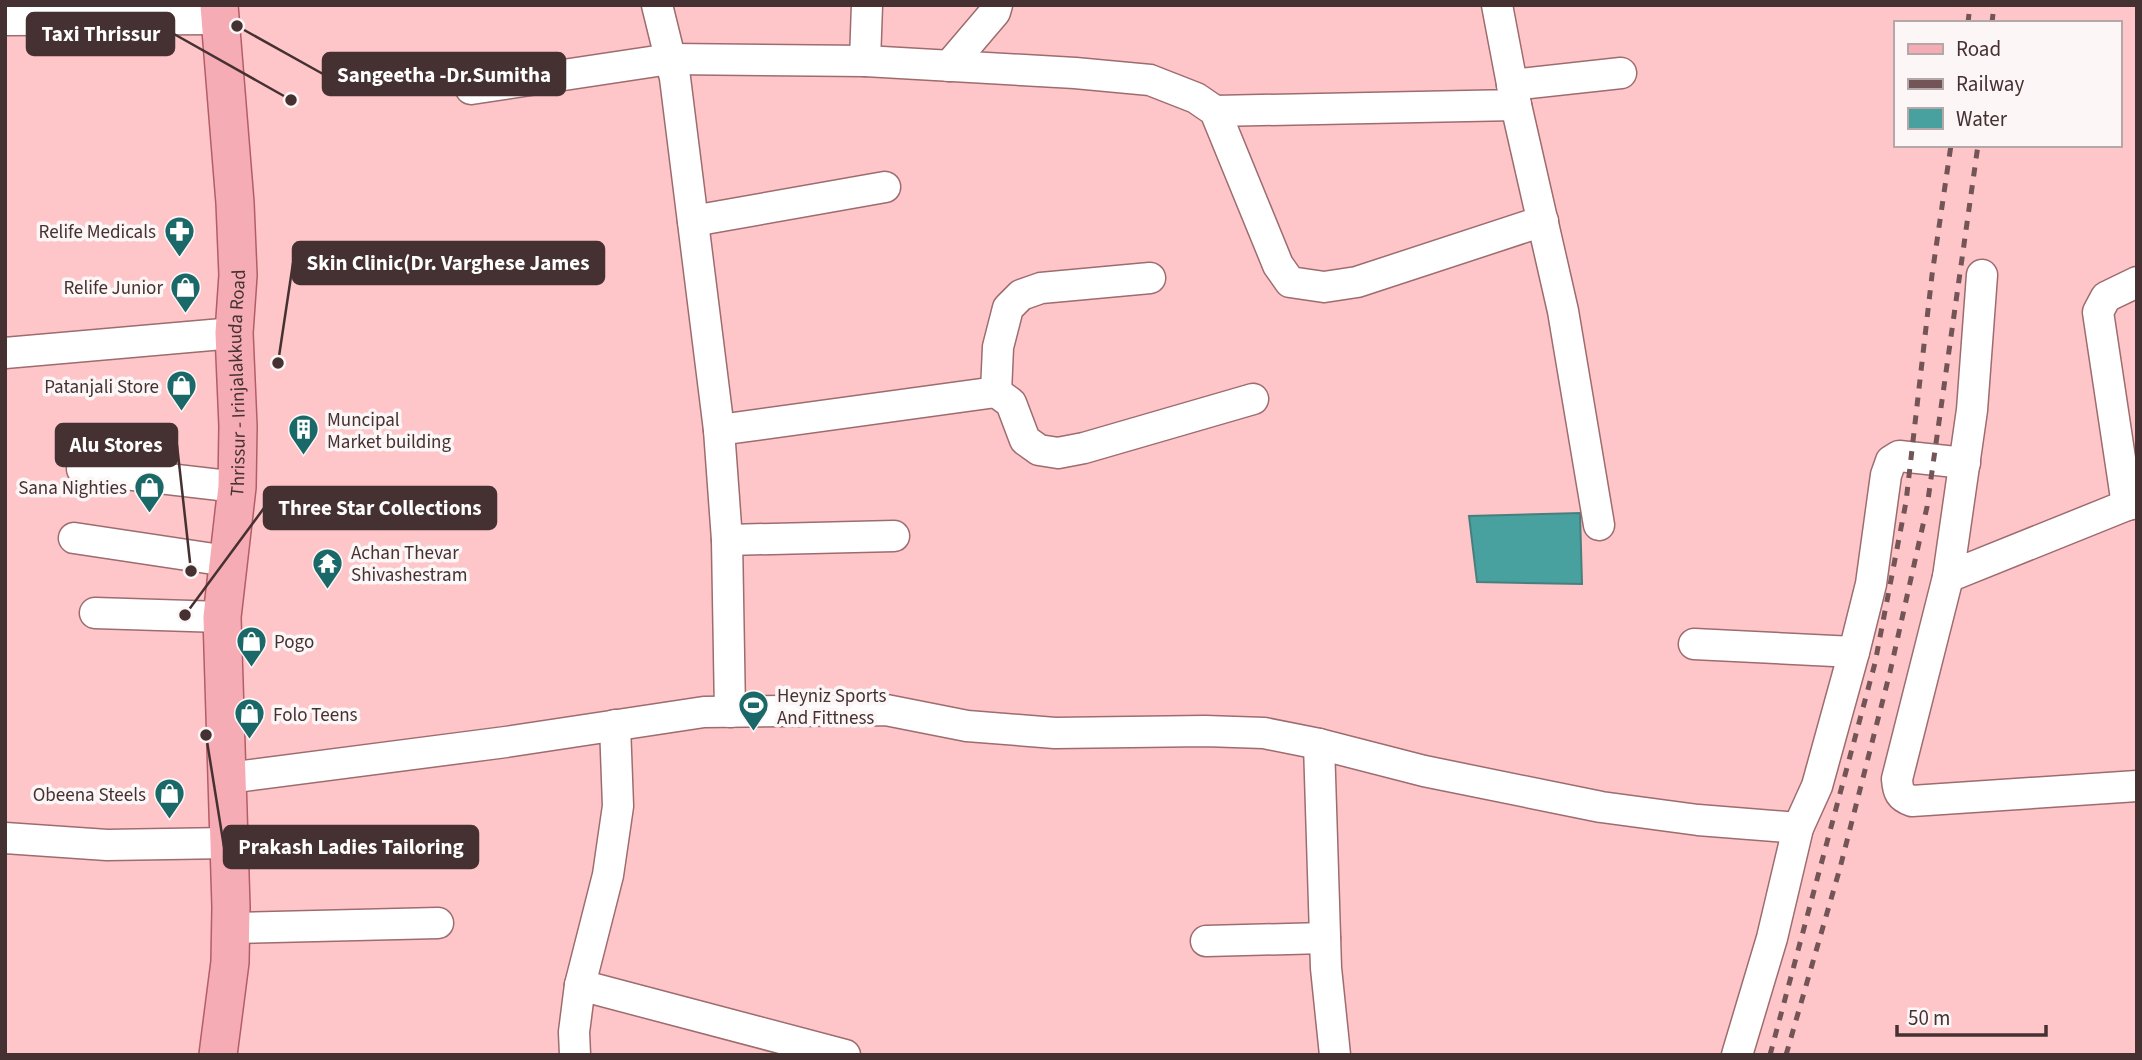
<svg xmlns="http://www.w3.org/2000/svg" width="2142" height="1060" font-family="'Source Sans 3',sans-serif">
  <rect width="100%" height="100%" fill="#fec6c9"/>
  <path fill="#48a09f" stroke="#477f7e" stroke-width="2" d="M1580,513l2,71 -105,-2 -8,-66z"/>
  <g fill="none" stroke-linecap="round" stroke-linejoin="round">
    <defs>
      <g id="minor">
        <path d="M657,5l18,73 44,352 8,110 3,172"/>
        <path d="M5,20l215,-1"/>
        <path d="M865,61l2,-56"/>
        <path d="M949,66l46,-54 2,-7"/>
        <path d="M1512,85l109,-12"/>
        <path d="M471,89l199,-30 195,2 210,12 75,7 46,18 19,13 63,154 12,17 34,5 33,-5 186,-61"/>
        <path d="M1516,105l47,206 36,214"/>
        <path d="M1215,111l301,-6 -19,-100"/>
        <path d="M693,221l192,-34"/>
        <path d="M1982,275l-10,135 -24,167 179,-72"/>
        <path d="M2137,282l-31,15 -8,15 29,193 10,-2"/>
        <path d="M5,353l229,-20"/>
        <path d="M996,392l2,-45 10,-39 13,-13 20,-7 109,-10"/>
        <path d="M719,430l277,-38 15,11 14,37 14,10 19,3 26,-5 169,-49"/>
        <path d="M82,469l155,18"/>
        <path d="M74,538l153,23"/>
        <path d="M727,540l167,-4"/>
        <path d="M1948,577l-51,202c1,13 3,18 15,22l225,-15"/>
        <path d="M95,613l127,4"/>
        <path d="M1694,644l160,8"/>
        <path d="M1319,744l7,224 9,87"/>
        <path d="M228,778l278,-36 198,-30 182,-2 81,16 88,7 150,-2 59,2 55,11 105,27 177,36 97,13 100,8"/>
        <path d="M5,838l102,7 121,-2"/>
        <path d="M231,928l207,-5"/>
        <path d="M1206,941l119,-3"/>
        <path d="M580,985l265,70"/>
        <path d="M575,1055l-1,-23 6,-47 28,-110 10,-69 -3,-81"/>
        <path d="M1737,1055l35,-117 26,-110 19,-42 37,-134 17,-68 15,-109 5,-14 8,-5 66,7"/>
      </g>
      <g id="major">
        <path id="s1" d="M218,1055l12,-93 1,-55 -9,-290 15,-130 1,-61 -4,-93 4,-58 -3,-72 -16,-198"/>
      </g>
    </defs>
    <use href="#minor" stroke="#9d6c6f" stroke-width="33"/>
    <use href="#major" stroke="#b45d66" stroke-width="40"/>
    <use href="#minor" stroke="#fff" stroke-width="30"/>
    <use href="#major" stroke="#f5acb4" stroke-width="37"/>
    <g stroke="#735557" stroke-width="5" stroke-dasharray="9 9" stroke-linecap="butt">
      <path d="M1968,23l2,-18"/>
      <path d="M1992,23l2,-18"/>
      <path d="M1770,1055l105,-392 31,-161 26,-227 19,-130"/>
      <path d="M1786,1055l54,-187 50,-196 37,-165 51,-362"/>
    </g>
  </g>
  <defs>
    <symbol id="pharmacy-pin" viewBox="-11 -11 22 30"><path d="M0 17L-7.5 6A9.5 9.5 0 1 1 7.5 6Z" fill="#1b6868" stroke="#fcf6f6"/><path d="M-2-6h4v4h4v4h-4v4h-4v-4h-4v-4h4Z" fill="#fff"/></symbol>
    <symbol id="shop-pin" viewBox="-11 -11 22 30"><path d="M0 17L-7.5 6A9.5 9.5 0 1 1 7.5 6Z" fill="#1b6868" stroke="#fcf6f6"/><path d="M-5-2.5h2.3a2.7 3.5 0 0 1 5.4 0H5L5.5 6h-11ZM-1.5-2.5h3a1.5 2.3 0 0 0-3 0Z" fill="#fff"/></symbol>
    <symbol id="building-pin" viewBox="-11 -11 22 30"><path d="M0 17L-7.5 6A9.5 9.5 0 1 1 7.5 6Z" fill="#1b6868" stroke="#fcf6f6"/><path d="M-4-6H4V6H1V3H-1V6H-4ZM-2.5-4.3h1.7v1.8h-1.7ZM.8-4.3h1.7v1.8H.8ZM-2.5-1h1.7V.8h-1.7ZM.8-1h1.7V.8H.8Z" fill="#fff"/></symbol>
    <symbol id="temple-pin" viewBox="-11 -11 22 30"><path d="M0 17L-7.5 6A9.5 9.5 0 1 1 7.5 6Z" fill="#1b6868" stroke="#fcf6f6"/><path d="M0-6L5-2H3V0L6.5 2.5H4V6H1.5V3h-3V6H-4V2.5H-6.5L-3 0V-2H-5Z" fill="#fff"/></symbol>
    <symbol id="stadium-pin" viewBox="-11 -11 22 30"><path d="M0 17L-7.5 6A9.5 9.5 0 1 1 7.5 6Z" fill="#1b6868" stroke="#fcf6f6"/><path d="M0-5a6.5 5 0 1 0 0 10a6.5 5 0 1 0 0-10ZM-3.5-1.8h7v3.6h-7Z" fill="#fff"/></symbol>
  </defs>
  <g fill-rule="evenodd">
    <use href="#pharmacy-pin" x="162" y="214" width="35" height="47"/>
    <use href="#shop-pin" x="168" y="270" width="35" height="47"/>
    <use href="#shop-pin" x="164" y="368" width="35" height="47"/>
    <use href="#building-pin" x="286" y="412" width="35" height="47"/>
    <use href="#shop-pin" x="132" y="470" width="35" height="47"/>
    <use href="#temple-pin" x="310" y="546" width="35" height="47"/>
    <use href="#shop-pin" x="234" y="624" width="35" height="47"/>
    <use href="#stadium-pin" x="736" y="688" width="35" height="47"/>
    <use href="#shop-pin" x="232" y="696" width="35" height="47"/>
    <use href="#shop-pin" x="152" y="776" width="35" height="47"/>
  </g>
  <g text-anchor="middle" stroke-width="7" stroke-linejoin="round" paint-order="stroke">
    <g font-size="19" fill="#463132" stroke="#fcf6f6" text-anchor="end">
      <text x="156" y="238">Relife Medicals</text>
      <text x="163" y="294">Relife Junior</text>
      <text x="159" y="393">Patanjali Store</text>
      <text x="327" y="426" text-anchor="start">Muncipal<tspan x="327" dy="22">Market building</tspan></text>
      <text x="127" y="494">Sana Nighties</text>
      <text x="351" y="559" text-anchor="start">Achan Thevar<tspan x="351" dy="22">Shivashestram</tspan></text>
      <text x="274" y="648" text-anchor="start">Pogo</text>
      <text x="777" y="702" text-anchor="start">Heyniz Sports<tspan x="777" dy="22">And Fittness</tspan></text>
      <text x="273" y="721" text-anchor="start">Folo Teens</text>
      <text x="146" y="801">Obeena Steels</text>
    </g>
    <g font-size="19" fill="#463132" stroke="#fcf6f6">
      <text dy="7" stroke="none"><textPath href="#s1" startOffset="674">Thrissur - Irinjalakkuda Road</textPath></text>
    </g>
  </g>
  <path fill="none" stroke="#463132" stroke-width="2.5" d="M291 100L174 34M237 26L323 74M278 363L293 263M191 571L177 445M185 615L264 508M206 735L224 847"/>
  <g fill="#463132" stroke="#fcf6f6" stroke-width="2.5">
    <circle cx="291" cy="100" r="7"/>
    <circle cx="237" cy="26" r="7"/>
    <circle cx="278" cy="363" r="7"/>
    <circle cx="191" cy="571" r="7"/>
    <circle cx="185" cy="615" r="7"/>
    <circle cx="206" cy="735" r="7"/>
  </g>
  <g fill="#463132" stroke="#463132" stroke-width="2.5">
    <rect x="27" y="13" width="147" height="42" rx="7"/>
    <rect x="323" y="53" width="242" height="42" rx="7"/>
    <rect x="293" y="242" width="311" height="42" rx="7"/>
    <rect x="56" y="424" width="121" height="42" rx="7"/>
    <rect x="264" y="487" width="232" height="42" rx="7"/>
    <rect x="224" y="826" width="254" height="42" rx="7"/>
  </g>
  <g font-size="21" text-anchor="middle" font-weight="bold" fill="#fff">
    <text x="101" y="41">Taxi Thrissur</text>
    <text x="444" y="82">Sangeetha -Dr.Sumitha</text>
    <text x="448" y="270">Skin Clinic(Dr. Varghese James</text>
    <text x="116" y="452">Alu Stores</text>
    <text x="380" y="515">Three Star Collections</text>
    <text x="351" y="854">Prakash Ladies Tailoring</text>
  </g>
  <rect width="2142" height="1060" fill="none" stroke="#463132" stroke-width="14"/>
  <rect x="1894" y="21" width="228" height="126" fill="#fcf6f6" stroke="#b3a7a8" stroke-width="2"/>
  <rect x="1908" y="44" width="35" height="10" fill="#f5acb4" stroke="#b3a7a8" stroke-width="2"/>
  <text x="1956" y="56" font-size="21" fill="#463132">Road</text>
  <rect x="1908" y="79" width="35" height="10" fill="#735557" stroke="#b3a7a8" stroke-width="2"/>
  <text x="1956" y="91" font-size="21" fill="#463132">Railway</text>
  <rect x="1908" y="108" width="35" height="21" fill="#48a09f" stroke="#b3a7a8" stroke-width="2"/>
  <text x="1956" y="126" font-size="21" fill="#463132">Water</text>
  <path d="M1897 1025v10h149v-10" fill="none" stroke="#463132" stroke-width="3.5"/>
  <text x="1908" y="1025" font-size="21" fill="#463132" stroke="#fcf6f6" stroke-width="5" paint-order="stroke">50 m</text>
</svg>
